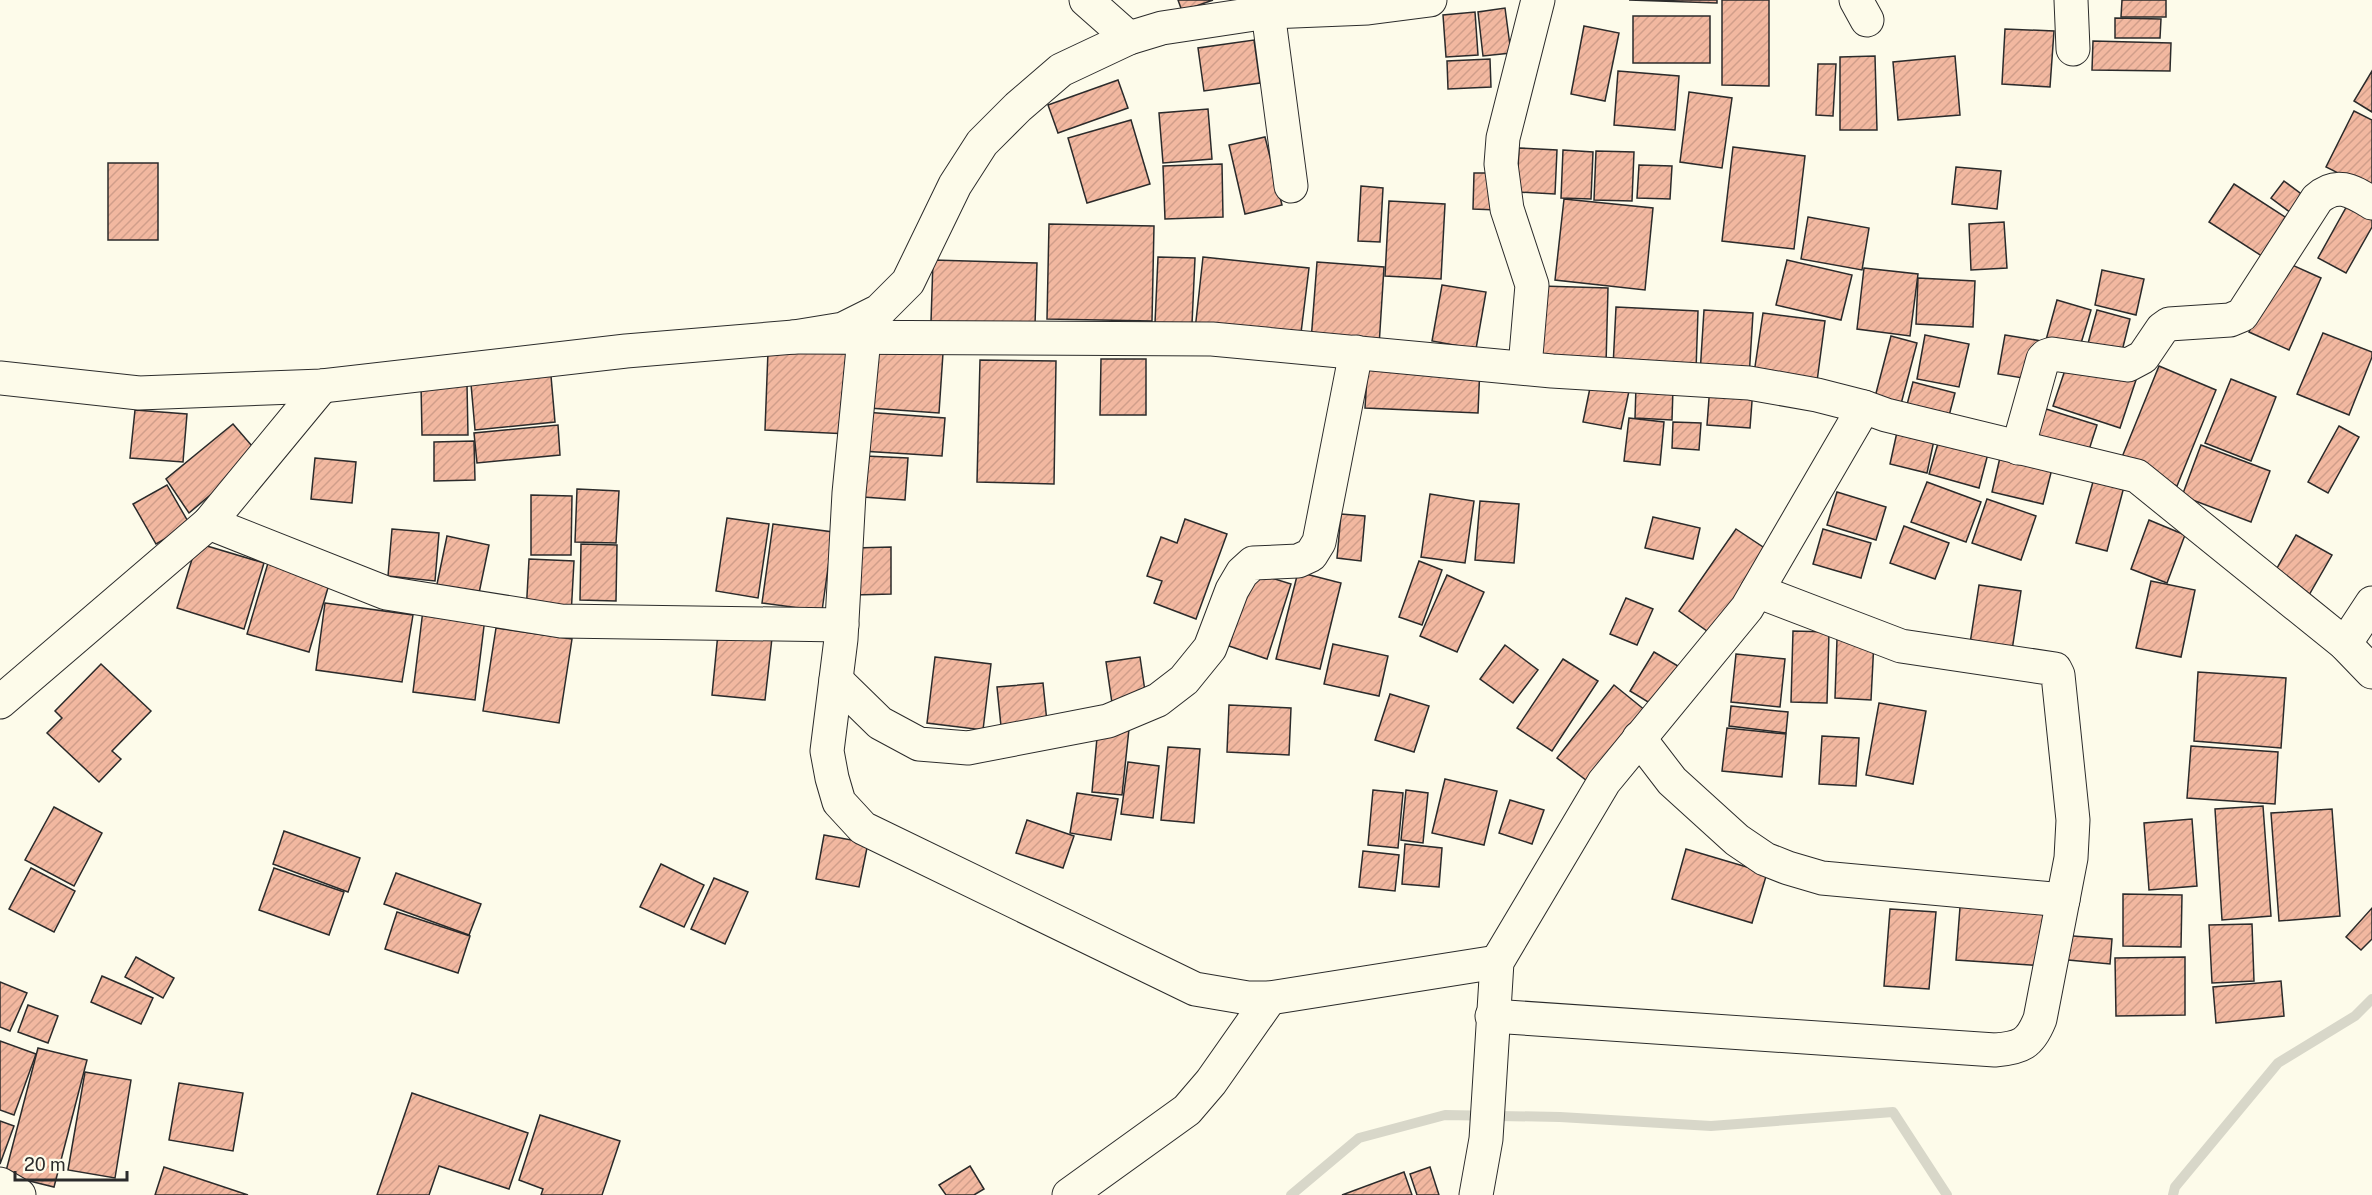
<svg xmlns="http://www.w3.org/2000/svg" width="2372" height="1195" font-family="'Public Sans',sans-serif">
  <defs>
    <pattern id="building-hatch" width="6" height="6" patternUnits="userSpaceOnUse" patternTransform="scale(1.5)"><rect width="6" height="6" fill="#f2b8a0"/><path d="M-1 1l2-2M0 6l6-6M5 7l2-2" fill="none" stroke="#d09e8a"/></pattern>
  </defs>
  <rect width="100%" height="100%" fill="#fdfbea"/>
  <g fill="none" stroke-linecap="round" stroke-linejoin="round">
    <g stroke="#d8d7c9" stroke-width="10">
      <path d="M1291,1195l68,-57 86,-23 115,2 151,9 182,-14 54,83"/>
      <path d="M2173,1195l2,-8 103,-124 77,-47 17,-17"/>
    </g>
  </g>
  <g fill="url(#building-hatch)" stroke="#2b2b2b" stroke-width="1.5">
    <path d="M1178,0h35l-31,11z"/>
    <path d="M1629,0h88v3z"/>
    <path d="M1722,0h47v86l-47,-1z"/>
    <path d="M2122,0h44v17h-45z"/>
    <path d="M1505,8l6,45 -28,3 -5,-44z"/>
    <path d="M1475,12l3,43 -32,2 -3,-42z"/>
    <rect x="1633" y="16" width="77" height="47"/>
    <path d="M2115,18l46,1 -1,19h-45z"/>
    <path d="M1584,26l35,7 -14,68 -34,-7z"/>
    <path d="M2005,29l49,2 -4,56 -48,-3z"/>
    <path d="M1254,40l6,43 -56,8 -6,-43z"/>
    <path d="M2093,41l78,2 -1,28 -78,-1z"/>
    <path d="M1875,56l2,74h-37v-73z"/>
    <path d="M1955,56l5,59 -62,5 -5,-58z"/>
    <path d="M1490,59l1,28 -43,2 -1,-28z"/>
    <path d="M1818,64h18l-3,52 -17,-1z"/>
    <path d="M1618,71l61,5 -4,54 -61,-5z"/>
    <path d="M2372,71v41l-18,-11z"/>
    <path d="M1118,80l10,28 -70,25 -10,-28z"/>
    <path d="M1689,92l43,6 -10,70 -42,-6z"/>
    <path d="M1208,109l4,50 -49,4 -4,-50z"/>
    <path d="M2354,111l18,9v70l-46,-23z"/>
    <path d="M1131,120l19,64 -63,19 -19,-65z"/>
    <path d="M1265,137l17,68 -37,9 -16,-69z"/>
    <path d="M1733,147l72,9 -11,93 -72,-8z"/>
    <path d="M1519,148l38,2 -2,44 -38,-2z"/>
    <path d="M1563,150l30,2 -2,47 -30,-1z"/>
    <path d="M1596,151l38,1 -2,49 -38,-1z"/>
    <rect x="108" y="163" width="50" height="77"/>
    <path d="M1222,164l1,53 -58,2 -2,-53z"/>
    <path d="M1639,165l33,1 -2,33 -33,-1z"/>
    <path d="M1956,167l45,4 -4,38 -45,-5z"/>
    <path d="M1474,173h24l-1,37 -24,-1z"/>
    <path d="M2284,181l24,18 -13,17 -24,-18z"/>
    <path d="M2234,184l59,38 -25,38 -59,-38z"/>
    <path d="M1361,186l22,2 -3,54 -22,-1z"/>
    <path d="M1564,199l89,9 -8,82 -90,-10z"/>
    <path d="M1389,201l56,3 -4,75 -56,-3z"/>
    <path d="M2348,204l24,13v10l-26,46 -28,-15z"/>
    <path d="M1808,217l61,11 -7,42 -61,-11z"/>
    <path d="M2004,222l3,46 -36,2 -2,-46z"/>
    <path d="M1049,224l105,2 -2,95 -105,-2z"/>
    <path d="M1158,257l37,1 -3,66 -37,-1z"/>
    <path d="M1203,257l106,11 -9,73 -105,-11z"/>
    <path d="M933,260l104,3 -2,62 -104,-3z"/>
    <path d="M1787,260l65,15 -11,45 -65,-15z"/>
    <path d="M2281,260l40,18 -32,72 -40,-18z"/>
    <path d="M1317,262l67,5 -5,79 -68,-5z"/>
    <path d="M1864,268l54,6 -8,62 -53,-7z"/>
    <path d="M2102,270l42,9 -8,36 -41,-10z"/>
    <path d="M1918,278l57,3 -2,46 -57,-3z"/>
    <path d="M1442,285l44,7 -10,57 -44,-8z"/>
    <path d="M1541,286l67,2 -2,77 -68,-2z"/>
    <path d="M2057,300l34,10 -12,40 -33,-10z"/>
    <path d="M1616,307l82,4 -2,60 -83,-4z"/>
    <path d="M1704,310l49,3 -4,65 -49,-4z"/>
    <path d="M2097,310l33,9 -10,40 -34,-8z"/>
    <path d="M1763,313l62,8 -9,68 -63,-9z"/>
    <path d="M2323,333l49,19v5l-23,58 -52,-21z"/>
    <path d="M1925,335l44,9 -10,43 -42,-8z"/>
    <path d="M2005,335l37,6 -6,39 -38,-6z"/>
    <path d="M1891,336l26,7 -16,61 -26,-7z"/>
    <path d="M873,348l70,5 -4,60 -70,-5z"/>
    <path d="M768,351l85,3 -4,80 -84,-4z"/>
    <path d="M2069,358l67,22 -16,48 -67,-22z"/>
    <path d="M1101,359h45v56h-46z"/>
    <path d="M980,360l76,1 -2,123 -77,-2z"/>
    <path d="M1368,361l112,5 -2,47 -113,-5z"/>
    <path d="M2159,366l57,24 -39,96 -57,-24z"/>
    <path d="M551,376l4,46 -80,8 -4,-46z"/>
    <path d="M2231,379l45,18 -25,64 -46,-18z"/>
    <path d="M1913,382l42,11 -9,34 -42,-11z"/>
    <path d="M1591,383l38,8 -8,38 -38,-7z"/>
    <path d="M421,384h46l1,51h-46z"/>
    <path d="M1710,385l43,3 -3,40 -43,-3z"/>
    <path d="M1636,386l37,2 -1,32 -37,-2z"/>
    <path d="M2043,408l54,17 -10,31 -54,-18z"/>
    <path d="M135,410l52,4 -4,48 -53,-4z"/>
    <path d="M864,412l81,6 -3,38 -81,-5z"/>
    <path d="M1629,418l35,4 -4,43 -36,-4z"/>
    <path d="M1673,422l28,1 -2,27 -27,-2z"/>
    <path d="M1899,423l37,8 -9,42 -37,-9z"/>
    <path d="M233,424l26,30 -70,59 -23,-34z"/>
    <path d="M558,425l2,30 -83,8 -3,-30z"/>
    <path d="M2339,426l20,11 -31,56 -20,-11z"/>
    <path d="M1941,433l49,13 -11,42 -50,-14z"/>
    <path d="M474,441l1,39 -41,1v-39z"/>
    <path d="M2201,445l69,26 -19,51 -69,-26z"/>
    <path d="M2002,449l52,12 -11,43 -51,-12z"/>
    <path d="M865,456l43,2 -3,42 -42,-3z"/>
    <path d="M315,458l41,4 -4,41 -41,-4z"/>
    <path d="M2096,471l30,8 -19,72 -31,-8z"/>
    <path d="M1927,482l54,20 -15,40 -55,-20z"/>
    <path d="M167,485l23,40 -34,19 -23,-40z"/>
    <path d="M577,489l42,2 -3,52 -41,-1z"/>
    <path d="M1837,492l49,15 -10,33 -49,-15z"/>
    <path d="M1430,494l44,7 -9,62 -44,-6z"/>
    <path d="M531,495l41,1 -1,59h-40z"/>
    <path d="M1987,499l49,17 -15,44 -49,-17z"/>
    <path d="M1480,501l39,3 -5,59 -39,-3z"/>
    <path d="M1341,514l24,2 -4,45 -24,-3z"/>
    <path d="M1653,517l47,11 -7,31 -48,-11z"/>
    <path d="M727,518l42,6 -11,74 -42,-7z"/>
    <path d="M1185,519l42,15 -31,85 -42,-16 8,-22 -15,-5 14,-39 16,6z"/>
    <path d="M2149,520l36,15 -18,48 -36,-14z"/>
    <path d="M773,524l60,8 -11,79 -60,-8z"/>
    <path d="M1904,526l45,17 -14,36 -45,-16z"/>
    <path d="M392,529l47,4 -4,48 -47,-5z"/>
    <path d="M1736,529l36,24 -58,83 -35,-25z"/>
    <path d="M1823,529l48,14 -10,35 -48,-14z"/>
    <path d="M2296,535l36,20 -23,40 -36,-20z"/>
    <path d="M447,536l42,9 -11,53 -42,-9z"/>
    <path d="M197,543l67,20 -20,66 -67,-21z"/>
    <path d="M581,544l36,1 -1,56 -36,-1z"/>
    <path d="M891,547v47l-37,1v-47z"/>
    <path d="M529,559l45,2 -3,55 -45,-2z"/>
    <path d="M1419,561l23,9 -20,55 -23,-8z"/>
    <path d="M268,563l62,18 -21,71 -62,-18z"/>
    <path d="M1252,572l39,12 -24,75 -38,-13z"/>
    <path d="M1298,572l43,11 -21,86 -44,-10z"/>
    <path d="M1447,575l37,17 -27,60 -37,-16z"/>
    <path d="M2151,581l44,9 -14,67 -45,-9z"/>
    <path d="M1979,585l42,6 -10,66 -42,-7z"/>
    <path d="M1626,598l27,11 -16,36 -27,-11z"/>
    <path d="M325,603l88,12 -11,67 -86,-12z"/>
    <path d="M423,610l62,8 -10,82 -62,-8z"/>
    <path d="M496,628l76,11 -13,84 -76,-12z"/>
    <path d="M1793,631l36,1 -2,71 -36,-1z"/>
    <path d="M718,633l54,5 -7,62 -53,-5z"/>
    <path d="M1837,639l37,2 -3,59 -36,-2z"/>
    <path d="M1333,644l55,12 -9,40 -55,-12z"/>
    <path d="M1505,645l33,25 -25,33 -33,-24z"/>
    <path d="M1654,652l24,14 -25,39 -23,-14z"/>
    <path d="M1736,654l49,5 -5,48 -49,-5z"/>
    <path d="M935,657l56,7 -8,66 -56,-7z"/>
    <path d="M1140,657l6,41 -34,5 -6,-41z"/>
    <path d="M1563,659l35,22 -46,70 -35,-23z"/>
    <path d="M101,664l50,47 -39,40 9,8 -22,23 -52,-49 15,-15 -7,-7z"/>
    <path d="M2198,672l88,6 -5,70 -87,-7z"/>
    <path d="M1043,683l5,49 -46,4 -5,-49z"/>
    <path d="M1614,685l37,30 -56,72 -38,-29z"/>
    <path d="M1390,694l39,12 -15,46 -39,-12z"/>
    <path d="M1879,703l47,8 -13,73 -47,-9z"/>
    <path d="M1229,705l62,3 -2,47 -62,-3z"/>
    <path d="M1731,706l57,6 -2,21 -57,-7z"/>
    <path d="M1098,727l31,2 -7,66 -30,-3z"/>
    <path d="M1727,728l59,6 -4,43 -60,-6z"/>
    <path d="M1822,736l37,2 -3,48 -37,-2z"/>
    <path d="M2191,746l87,6 -3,52 -88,-6z"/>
    <path d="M1168,747l32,2 -6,74 -33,-3z"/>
    <path d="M1128,762l31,4 -6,52 -32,-4z"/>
    <path d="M1445,779l52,12 -13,54 -52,-12z"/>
    <path d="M1373,790l30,3 -5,55 -30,-3z"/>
    <path d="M1406,790l22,3 -5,50 -22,-3z"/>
    <path d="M1077,793l41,6 -7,41 -41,-7z"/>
    <path d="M1510,800l34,10 -12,34 -33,-11z"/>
    <path d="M2263,806l8,110 -49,4 -7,-111z"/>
    <path d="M54,807l48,26 -28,53 -49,-26z"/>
    <path d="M2332,809l8,107 -61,5 -8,-108z"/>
    <path d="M2192,819l5,67 -48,4 -5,-67z"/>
    <path d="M1027,820l47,16 -11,32 -47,-15z"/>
    <path d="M284,831l76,27 -12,34 -75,-28z"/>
    <path d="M824,835l44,8 -9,44 -43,-8z"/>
    <path d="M1405,844l37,4 -3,39 -37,-3z"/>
    <path d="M1686,849l81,24 -15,50 -80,-24z"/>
    <path d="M1363,851l36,4 -4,36 -36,-4z"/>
    <path d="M661,864l43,21 -20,42 -44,-20z"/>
    <path d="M31,868l44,23 -21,41 -45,-23z"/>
    <path d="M274,868l70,24 -15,43 -70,-25z"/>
    <path d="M396,873l85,31 -12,31 -85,-31z"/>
    <path d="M714,878l34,14 -23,52 -34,-15z"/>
    <path d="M2123,894l59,1 -1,52 -58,-1z"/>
    <path d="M1960,907l88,6 -4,53 -88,-6z"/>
    <path d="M2372,908v31l-11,11 -15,-13z"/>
    <path d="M1890,909l46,3 -7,77 -45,-3z"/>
    <path d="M397,912l73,24 -12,37 -73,-24z"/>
    <path d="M2252,924l2,57 -42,2 -3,-58z"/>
    <path d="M2060,935l52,4 -2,25 -52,-5z"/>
    <path d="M136,957l38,21 -11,20 -38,-21z"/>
    <path d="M2185,957v58l-69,1 -1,-58z"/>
    <path d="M102,976l51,22 -12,26 -50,-22z"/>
    <path d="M2281,981l3,35 -68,7 -3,-36z"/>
    <path d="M0,982l27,11 -17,38 -10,-4z"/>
    <path d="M28,1005l30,11 -10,27 -30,-11z"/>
    <path d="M0,1041l36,13 -22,61 -14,-5z"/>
    <path d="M38,1048l49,12 -33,127 -49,-12z"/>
    <path d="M85,1072l46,8 -16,98 -47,-8z"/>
    <path d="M179,1083l64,10 -10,58 -64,-11z"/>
    <path d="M412,1093l116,40 -19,56 -70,-23 -10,29h-52z"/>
    <path d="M540,1115l80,26 -18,54h-61l2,-6 -24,-9z"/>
    <path d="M0,1121l14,5 -14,38z"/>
    <path d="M970,1166l14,23 -10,6h-28l-7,-10z"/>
    <path d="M164,1167l84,28h-93z"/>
    <path d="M1430,1167l9,28h-22l-7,-21z"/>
    <path d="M1404,1172l8,23h-70z"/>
  </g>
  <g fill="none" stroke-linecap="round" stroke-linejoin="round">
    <defs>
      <g id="minor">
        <path d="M1086,0l43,38"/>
        <path d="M1856,0l11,20"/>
        <path d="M2071,0l2,49"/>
        <path d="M1268,12l23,174"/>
        <path d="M864,338l-15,155 -8,146 -14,112 5,27 7,24 24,26 332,161 53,9h22l227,-36"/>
        <path d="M1525,367l7,-82 -25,-76 -6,-45 2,-26 35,-138"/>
        <path d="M2018,448l25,-89 3,-3 6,-2 76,11 15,-8 19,-28 7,-5 61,-4 12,-5 75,-116c20,-18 35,-8 55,4"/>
        <path d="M209,523l177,70 175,28 281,4"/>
        <path d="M2345,644l27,-41"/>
        <path d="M836,680l44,43 39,21 49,4 140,-27 50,-21 26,-20 26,-32 22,-58 10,-17 11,-10 45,-2 13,-6 8,-13 37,-190"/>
        <path d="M0,702l209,-179 113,-137"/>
        <path d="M1639,738l33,43 65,59 28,19 23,9 34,10 241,22"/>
        <path d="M1492,1016l503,34c26,-2 35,-6 45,-31l31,-161 2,-38 -15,-145 -3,-6 -154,-23 -144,-55"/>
        <path d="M0,1184l19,11"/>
        <path d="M1069,1195l118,-85 24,-28 59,-84"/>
        <path d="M1476,1195l10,-56 11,-177 107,-180 143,-174 117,-201"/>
      </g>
      <g id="tertiary">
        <path d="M794,337l418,2 340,32 197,12 68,12 47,12 22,8 251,61 208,168 27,28"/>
        <path d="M0,378l139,15 183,-7 304,-35 168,-14 49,-8 36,-18 29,-29 47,-97 27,-42 36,-36 43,-37 68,-32 33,-10 106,-16 100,-4 62,-8"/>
      </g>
    </defs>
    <use href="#minor" stroke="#2b2b2b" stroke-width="35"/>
    <use href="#tertiary" stroke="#2b2b2b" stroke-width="35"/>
    <use href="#minor" stroke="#fdfbea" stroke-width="33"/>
    <use href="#tertiary" stroke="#fdfbea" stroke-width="33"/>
  </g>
  <path d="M15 1171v9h112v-9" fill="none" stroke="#2b2b2b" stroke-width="3"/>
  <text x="24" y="1171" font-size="18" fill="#2b2b2b" stroke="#fdfbea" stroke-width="4.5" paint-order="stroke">20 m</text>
</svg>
